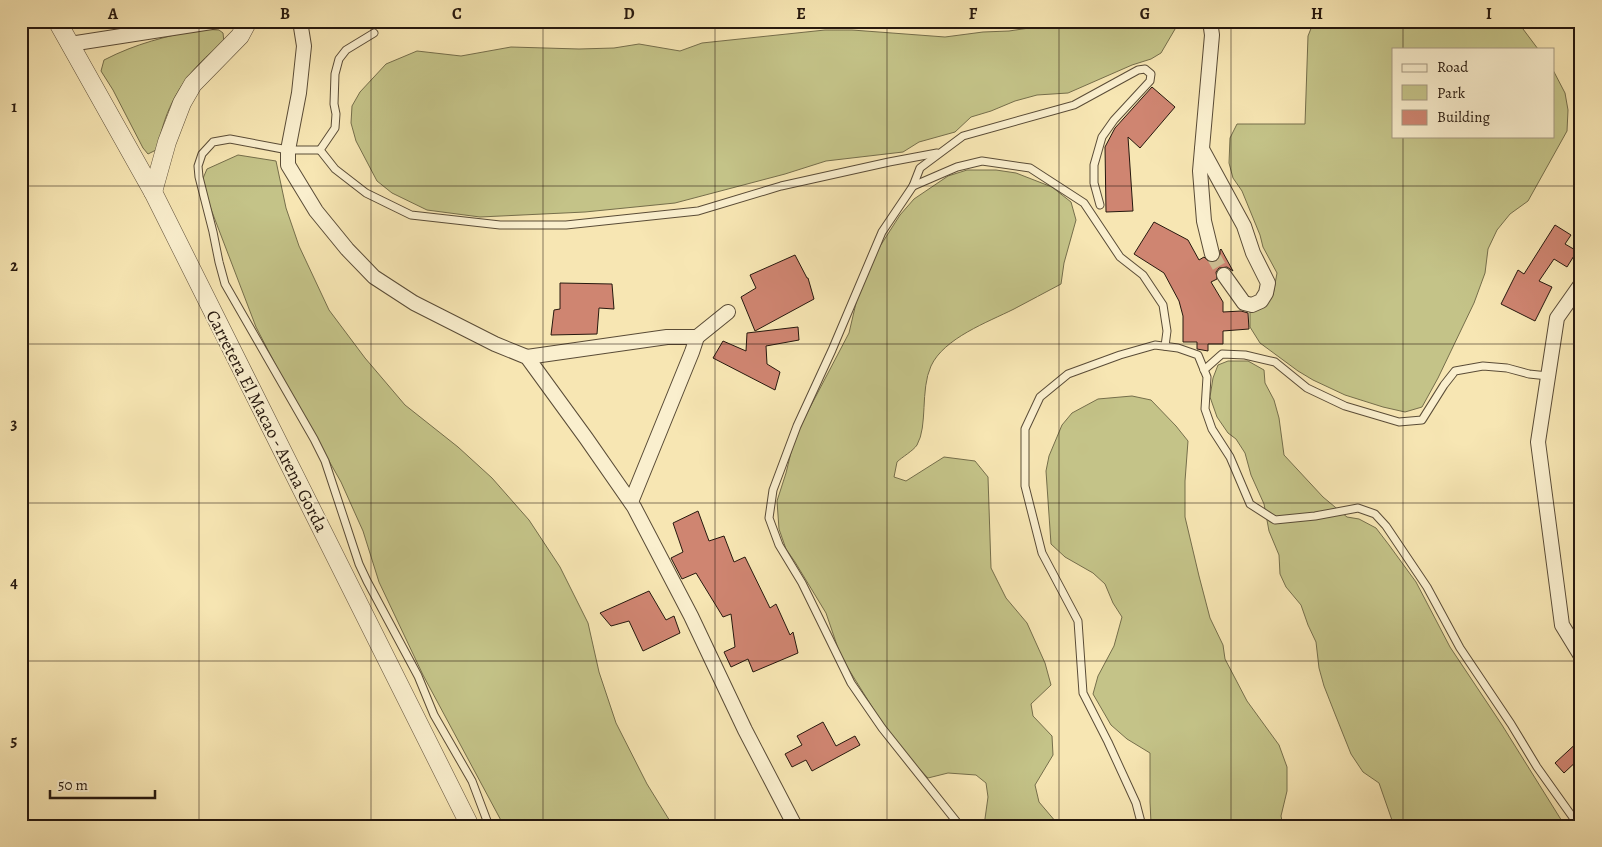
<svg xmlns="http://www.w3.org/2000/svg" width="1602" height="847" font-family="Alegreya,serif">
  <rect width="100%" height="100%" fill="#f7e6b3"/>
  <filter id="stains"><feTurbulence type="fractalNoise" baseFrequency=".004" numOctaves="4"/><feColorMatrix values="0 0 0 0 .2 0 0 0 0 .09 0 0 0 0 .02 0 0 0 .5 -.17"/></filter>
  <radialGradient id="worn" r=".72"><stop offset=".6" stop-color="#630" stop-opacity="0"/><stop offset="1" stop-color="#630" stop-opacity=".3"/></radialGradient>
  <g fill="#c4c388" stroke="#756e4b">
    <path d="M1058,21h120v3l-17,29 -10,6 -19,6 -64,28 -31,2 -22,6 -24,10 -20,6 -16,15 -36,10 -16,10 -77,9 -41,13 -110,29 -90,9 -105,5 -53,-7 -35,-17 -15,-12 -21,-40 -5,-18 1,-17 8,-14 26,-28 31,-13 44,5 50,-9 68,2 35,-1 25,-4 41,7 22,-8 123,-13h27l93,7 38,-5 26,-1 27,-4z"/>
    <path d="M1321,21h196l21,28h-145v87h160v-66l12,23 3,17 -1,21 -39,70 -18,13 -13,16 -9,19 -3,24 -11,30 -36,75 -16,29 -17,5 -22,-5 -38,-12 -32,-15 -15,-9 -38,-28 -10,-16v-17l11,-1 12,-14 4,-22 -14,-26 -3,-12 -18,-44 -9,-13 -4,-15 1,-25 7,-14h68l3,-88 4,-10z"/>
    <path d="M200,29l19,1 4,3 1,9c-8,7 -17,13 -24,21 -22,22 -38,54 -42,86l-10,5 -5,-6 -30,-58 -12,-19 3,-11c33,-17 61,-23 96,-31z"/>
    <path d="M238,155l38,6 10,47 13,38 30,64 36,48 40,47 53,42 34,31 37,42 31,47 28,56 11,49 17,51 31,61 26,42h-169l-81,-151 -44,-93 -16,-51 -22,-49 -55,-97 -30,-58 -55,-144 6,-14z"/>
    <path d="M967,170h29l20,3 36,14 19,15 5,18 -12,43 -3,21c-16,8 -31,17 -47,25 -26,13 -70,29 -83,57 -11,24 -3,60 -14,79 -4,6 -15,12 -20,17l-3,15 12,4 38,-24 31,4 13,16 3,91 15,30 21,25 18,40 6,22 -20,19 2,12 19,20 1,19 -18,30 4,17 17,20 1,4h-73l4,-29 -2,-14 -10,-8 -28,-2 -20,5 -34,-36 -53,-85 -15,-44 -31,-51 -9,-13 -7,-20 -2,-28 9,-28 9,-37 54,-103 11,-47 17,-35 23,-36 14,-16 34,-23z"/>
    <path d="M1228,361h20l16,9 1,13 9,17 5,18 5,37 39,42 24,20 12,2 17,9 13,17 27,37 34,65 52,78 63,101h-171l-15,-43 -16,-11 -12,-18 -16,-40 -11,-28 -5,-18 -3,-26 -8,-17 -7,-20 -15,-18 -6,-13 -1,-19 -10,-24 -5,-27 -13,-29 -6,-22 -9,-14 -8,-6 -11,-16 -7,-20 3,-19 5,-13z"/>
    <path d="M1132,396l19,4 25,26 12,15 -3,40v36l14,59 11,42 13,27 2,14 22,42 32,44 8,22v24l-6,25 2,10h-130l-2,-3 -1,-21v-49l-23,-14 -16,-14 -18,-31 5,-18 16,-30 8,-29 -9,-14 -8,-19 -12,-11 -28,-16 -14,-13 -5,-73 3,-15 13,-31 10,-12 26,-14z"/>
  </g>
  <g fill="#cf8571" stroke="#26180e">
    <path d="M1152,87l23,20 -35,41 -12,-11 5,74 -27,1 -1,-65 10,-19z"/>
    <path d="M1154,222l34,18 11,20 5,-3 5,5h6l5,-5v-7l1,-1 12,22 -6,-4 -8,1 -3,4 1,7 -6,3 12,20v10l18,-1 7,2 1,16 -26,2v13h-15v7l-11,-2v-7h-14v-26l-4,-15 -15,-28 -30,-19z"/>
    <path d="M1555,225l16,10 -6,9 12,7 -10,16 -13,-8 -15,22 13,6 -17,34 -34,-17 17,-34 6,4z"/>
    <path d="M795,255l12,23h1l6,21 -59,32 -14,-34 15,-9 -6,-13z"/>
    <path d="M560,283l52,1 2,25 -15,-1 -2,26 -46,1 3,-25 6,-1z"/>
    <path d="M798,327l1,13 -33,6 1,18 13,8 -5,18 -62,-32 10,-17 23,10 1,-18z"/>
    <path d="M698,511l11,30 15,-5 10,26 11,-5 25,51 6,-4 14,31 3,-3 5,21 -45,19 -5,-13 -17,8 -7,-15 11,-5 -4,-33 -8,3 -27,-44 -14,6 -11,-21 12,-6 -10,-29z"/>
    <path d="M649,591l17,29 8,-4 6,17 -37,18 -14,-30 -18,5 -11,-13z"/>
    <path d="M823,722l13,24 19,-10 5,9 -48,26 -6,-11 -14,7 -7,-13 17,-9 -5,-9z"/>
    <path d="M1581,739v18l-17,16 -9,-10z"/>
  </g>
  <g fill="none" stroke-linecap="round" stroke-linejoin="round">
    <path stroke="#cdbd92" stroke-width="14" stroke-dasharray="14 7" stroke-linecap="butt" d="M1212,254l12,21"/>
    <defs>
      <g id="service">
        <path d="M374,33l-28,17 -7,9 -4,15 -1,30 2,10 -1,14 -15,22 15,19 31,24 45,22 89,10h66l132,-14 83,-25 108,-24 48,-9"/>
        <path d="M320,150h-32l-58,-11 -17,3 -11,12 -4,12 1,11 14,55 6,30 6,22 89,155 11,22 34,103 8,17 51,95 16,39 38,66 17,45"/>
        <path d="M913,186l44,-19 25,-6 48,7 54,35 36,54 23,18 20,30 4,26 -2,15"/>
        <path d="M1204,370l18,-16 23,1 30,7 32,26 38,18 54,16 23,-2 22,-35 11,-14 28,-5 24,2 22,6 19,2"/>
        <path d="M960,826l-78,-98 -31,-45 -49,-100 -23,-38 -10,-27 4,-28 24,-64 35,-76 50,-118 31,-46 7,-18 43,-32 111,-31 64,-35 7,-1 6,5 -1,7 -36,39 -12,17 -8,28v18l6,22"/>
        <path d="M1142,826l-6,-23 -28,-61 -25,-49 -5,-72 -36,-68 -17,-67v-57l15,-32 28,-23 52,-19 35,-10 23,3 20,7 9,22 -2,32 7,20 18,28 20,47 25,16 40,-4 43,-8 17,6 11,12 41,61 33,61 51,76 26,43 42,59"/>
      </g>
      <g id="minor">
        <path d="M300,21l4,25 -5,47 -11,57v15l28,46 31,38 27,28 40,26 81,41 32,13 59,81 48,69 57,109 54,114 50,96"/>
        <path d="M1210,21l2,14 -12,136 4,50 8,33"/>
        <path d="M70,44l148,-23"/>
        <path d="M1202,149l42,77 9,27 15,30 -2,10 -5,8 -9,4 -8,-2 -20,-28"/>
        <path d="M1581,284l-24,34 -19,124 24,183 19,31"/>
        <path d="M527,357l140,-20h30"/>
        <path d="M631,502l61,-150 5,-15 31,-25"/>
      </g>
      <g id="tertiary">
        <path d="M57,21l96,171 317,634"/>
        <path d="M153,192l14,-50 15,-39 11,-19 47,-48 8,-15"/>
      </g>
    </defs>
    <use href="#service" stroke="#5a4c37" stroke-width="9"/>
    <use href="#minor" stroke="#5a4c37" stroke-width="16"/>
    <use href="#tertiary" stroke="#5a4c37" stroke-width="19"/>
    <use href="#service" stroke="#faefce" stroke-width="7"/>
    <use href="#minor" stroke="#faefce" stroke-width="14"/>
    <use href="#tertiary" stroke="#faefce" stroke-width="18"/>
  </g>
  <path fill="none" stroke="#26180e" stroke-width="1" stroke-opacity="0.55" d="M199,21v805M371,21v805M543,21v805M715,21v805M887,21v805M1059,21v805M1231,21v805M1403,21v28M1403,136v690M21,186h1560M21,344h1560M21,503h1560M21,661h1560"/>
  <g text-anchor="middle" stroke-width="4" stroke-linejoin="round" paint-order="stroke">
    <g font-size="18" fill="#26180e" stroke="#faefce">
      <text transform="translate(267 421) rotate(63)" y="6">Carretera El Macao - Arena Gorda</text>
    </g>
  </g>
  <rect width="1602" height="847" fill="none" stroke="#f7e6b3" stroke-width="55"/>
  <rect x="1392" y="48" width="162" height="90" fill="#faefce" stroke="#a59981"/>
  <rect x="1402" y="64" width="25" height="8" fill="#faefce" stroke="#a59981"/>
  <text x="1437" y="72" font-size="15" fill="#26180e">Road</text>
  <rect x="1402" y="85" width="25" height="15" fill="#c4c388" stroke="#a59981"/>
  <text x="1437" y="98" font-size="15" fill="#26180e">Park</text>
  <rect x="1402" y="110" width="25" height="15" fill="#cf8571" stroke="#a59981"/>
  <text x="1437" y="122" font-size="15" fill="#26180e">Building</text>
  <path d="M50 790v8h105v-8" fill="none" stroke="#26180e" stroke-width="2.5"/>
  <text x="58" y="790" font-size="15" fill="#26180e" stroke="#faefce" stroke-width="4" paint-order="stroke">50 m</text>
  <rect x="28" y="28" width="1546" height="792" fill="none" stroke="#26180e" stroke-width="2"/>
  <g font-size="16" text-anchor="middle" font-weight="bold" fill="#26180e">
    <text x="113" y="19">A</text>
    <text x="285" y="19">B</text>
    <text x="457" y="19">C</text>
    <text x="629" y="19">D</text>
    <text x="801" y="19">E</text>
    <text x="973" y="19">F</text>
    <text x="1145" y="19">G</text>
    <text x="1317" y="19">H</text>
    <text x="1489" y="19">I</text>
    <text x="14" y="112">1</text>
    <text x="14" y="271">2</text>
    <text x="14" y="429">3</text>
    <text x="14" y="588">4</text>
    <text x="14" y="746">5</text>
  </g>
  <rect width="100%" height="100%" filter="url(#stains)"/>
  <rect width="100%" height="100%" fill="url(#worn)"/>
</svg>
